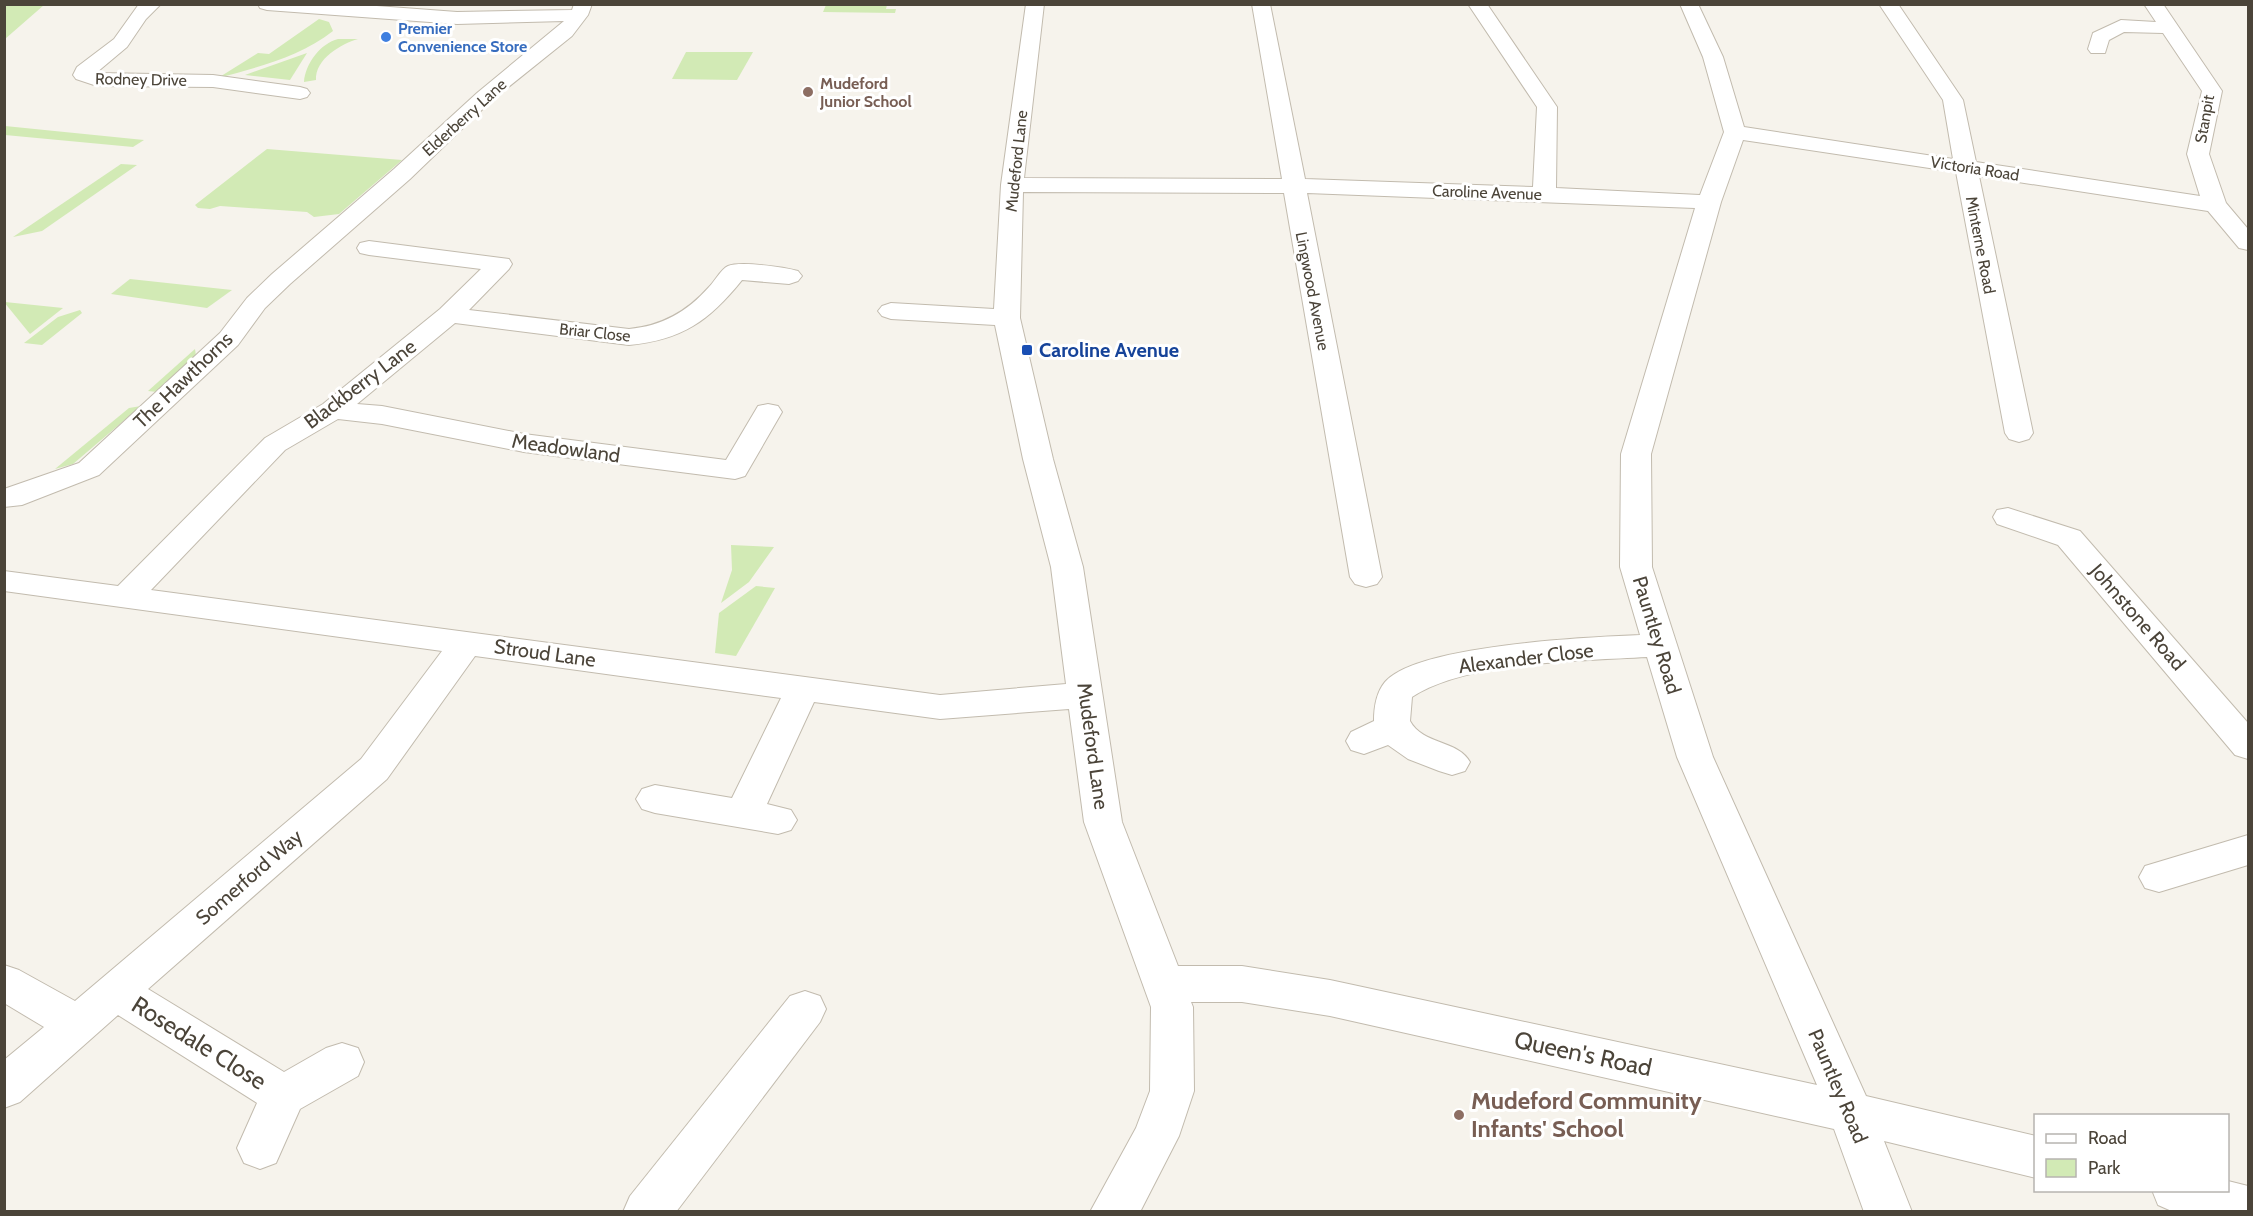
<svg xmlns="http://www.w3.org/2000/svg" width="2253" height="1216" font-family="Cabin,sans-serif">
  <rect width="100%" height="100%" fill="#f6f3ec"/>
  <g fill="#d2eab5">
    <path d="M5,4h39v1l-39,34z"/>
    <path d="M826,5h61l-1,4h10l-1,4 -72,-1z"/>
    <path d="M319,19l10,3 4,9c-33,26 -75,36 -115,47l40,-25 11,1z"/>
    <path d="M338,39h20c-17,5 -43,20 -42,41l-12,2c1,-18 17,-39 34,-43z"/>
    <path d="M686,52h67l-16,28 -65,-1z"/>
    <path d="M307,53l-17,27 -45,-5z"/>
    <path d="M4,126h1l139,14 -11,7 -128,-12z"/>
    <path d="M267,149l135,11 -63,54 -25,3 -7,-5 -87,-6 -10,3 -12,-1 -3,-3z"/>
    <path d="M121,164l16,1 -95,66 -29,6z"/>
    <path d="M130,279l102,11 -25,18 -96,-14z"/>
    <path d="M4,302h1l58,6 -33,26z"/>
    <path d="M80,310l2,3 -40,32 -18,-2 34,-26z"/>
    <path d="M195,349l1,7 -39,36 -9,-1z"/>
    <path d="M141,406l-68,58 -18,5 74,-61z"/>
    <path d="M731,545l43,2 -25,35 -28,21 11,-33z"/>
    <path d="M756,586l19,2 -39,68 -21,-3 4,-40z"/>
  </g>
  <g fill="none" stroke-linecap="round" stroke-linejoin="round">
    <defs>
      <g id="minor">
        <path d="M139,4h22l-15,15 -19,28 -31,26 117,2 87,12 7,2 3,4 -3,4 -7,2 -87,-12 -116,-1 -21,-7 -3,-4 4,-8 37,-28z"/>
        <path d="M258,4h92l107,8 115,-2 2,-6h18l-4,11 -16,21 -81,65 -81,78 -120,105 -25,24 -27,37 -139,130 -77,30 -18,2v-18l75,-26 141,-130 27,-35 25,-24 122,-105 83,-76 87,-72 -107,3 -190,-14 -7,-2z"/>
        <path d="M1026,4h18l-20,174 258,1 -30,-175h18l35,175 228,8 4,-80 -69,-103h19l70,103 -1,81 144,7 24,-63 -21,-75 -23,-53h18l25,53 21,70 209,32 -10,-59 -64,-96h19l65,96 13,62 224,34 -13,-42 15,-63 -39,-58 -39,-1 -15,8 -4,13h-14l-3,-4 5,-16 28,-13 35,2 -12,-18h19l59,87 -13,63 17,49 22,26v21l-9,-2 -31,-37 -229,-35 54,257 -4,6 -10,3 -10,-3 -4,-6 -49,-261 -213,-32 -22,62 -70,252 1,113 61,190 153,339 170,40v42l-152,-37 28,71h-48l-30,-83 -504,-113 -88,-14h-51l2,5 1,84 -15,45 -39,76h-50l46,-84 14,-37 1,-84 -67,-185 -15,-113 -129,10 -126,-17 -47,102 24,6 6,10 -6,10 -13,4 -123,-21 -13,-4 -6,-10 6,-10 13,-4 77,13 49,-100 -306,-42 -88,123 -239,210 136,83 42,-24 16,-5 16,5 6,14 -6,14 -58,33 -24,54 -16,6 -16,-6 -7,-15 20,-45 -139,-88 -98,87 -16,6v-48l40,-33 -40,-24v-38l15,5 56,31 286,-242 81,-108 -438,-60v-20l114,15 147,-148 58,-34 117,-95 41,-40 -112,-14 -9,-2 -3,-5 3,-5 9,-2 140,18 3,5 -3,5 -40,41 160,19c33,-3 58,-17 80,-42 6,-6 12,-18 19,-21 12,-5 56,1 70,5l4,5 -4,5 -9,3 -47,-4c-33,41 -60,60 -113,65l-174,-22 -98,81 25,2 142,28 202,26 32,-54 10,-2 10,2 4,6 -37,64 -10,3 -211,-27 -142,-28 -44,-5 -53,31 -134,140 789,105 126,-11 -15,-117 -28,-108 -28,-134 -104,-6 -9,-3 -4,-5 4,-5 9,-3 103,6 7,-124zM1023,192l261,1 66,384 5,7 11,3 11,-3 5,-7 -75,-384 388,15 -74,246 -1,113 20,68c-50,2 -224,10 -255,47 -9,11 -11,25 -11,39l-23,11 -5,9 5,9 13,4 24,-9 20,14 31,12 13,4 13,-4 5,-9c-12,-22 -47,-17 -60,-41l2,-24c54,-36 170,-36 235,-40l30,100 140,328 -487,-105 -88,-14h-64l-56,-144 -39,-255 -30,-108 -33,-141z"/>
        <path d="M2008,508l72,23 168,192v36l-13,-4 -177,-210 -61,-21 -4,-7 4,-7z"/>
        <path d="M2248,835v30l-89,27 -14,-4 -6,-11 6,-11z"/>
        <path d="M805,991l15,5 6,13 -6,13 -144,190h-53l7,-16 160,-200z"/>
        <path d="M2228,1181l20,5v26h-74l-16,-7 -6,-15h76z"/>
      </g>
    </defs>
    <use href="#minor" stroke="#c2bbae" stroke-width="2"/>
    <use href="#minor" fill="#fff" fill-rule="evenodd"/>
  </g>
  <circle fill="#3f7fe0" stroke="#fff" stroke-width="2" cx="386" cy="37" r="6"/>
  <g fill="#8d6e63" stroke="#fff" stroke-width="2">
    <circle cx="808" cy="92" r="6"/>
    <circle cx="1459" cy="1115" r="6"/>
  </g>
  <rect fill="#1a4fb4" stroke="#fff" stroke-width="2" x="1021" y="344" width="12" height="12" rx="3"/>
  <g text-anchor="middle" stroke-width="6" stroke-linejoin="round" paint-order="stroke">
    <g font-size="16" font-weight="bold" fill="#366cbe" stroke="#fff" text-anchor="start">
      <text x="398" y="34">Premier<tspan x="398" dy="18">Convenience Store</tspan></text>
    </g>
    <g font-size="16" fill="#4b4439" stroke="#fff">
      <text transform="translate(141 79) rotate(1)" y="6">Rodney Drive</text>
      <text transform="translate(464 117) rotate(-42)" y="6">Elderberry Lane</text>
      <text transform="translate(2204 119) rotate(-80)" y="6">Stanpit</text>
      <text transform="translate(1016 161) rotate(-84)" y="6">Mudeford Lane</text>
      <text transform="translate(1975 168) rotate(9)" y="6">Victoria Road</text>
      <text transform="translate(1487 192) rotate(2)" y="6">Caroline Avenue</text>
      <text transform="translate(1981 245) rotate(79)" y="6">Minterne Road</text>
      <text transform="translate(1313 291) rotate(79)" y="6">Lingwood Avenue</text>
      <text transform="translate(595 332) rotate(6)" y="6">Briar Close</text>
    </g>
    <g font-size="16" font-weight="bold" fill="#785e54" stroke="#fff" text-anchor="start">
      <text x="820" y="89">Mudeford<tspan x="820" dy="18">Junior School</tspan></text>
    </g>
    <g font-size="20" font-weight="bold" fill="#164399" stroke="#fff" text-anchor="start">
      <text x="1039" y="357">Caroline Avenue</text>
    </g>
    <g font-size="20" fill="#4b4439" stroke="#fff">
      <text transform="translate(183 380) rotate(-44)" y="7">The Hawthorns</text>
      <text transform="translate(360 384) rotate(-37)" y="7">Blackberry Lane</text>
      <text transform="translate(566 448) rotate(8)" y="7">Meadowland</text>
      <text transform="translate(2138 617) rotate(49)" y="7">Johnstone Road</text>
      <text transform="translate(1657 635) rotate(73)" y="7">Pauntley Road</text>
      <text transform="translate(545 653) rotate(8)" y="7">Stroud Lane</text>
      <text transform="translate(1526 658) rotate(-7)" y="7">Alexander Close</text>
      <text transform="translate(1093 746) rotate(82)" y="7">Mudeford Lane</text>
      <text transform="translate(249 877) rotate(-41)" y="7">Somerford Way</text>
      <text transform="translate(1838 1086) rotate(67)" y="7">Pauntley Road</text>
    </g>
    <g font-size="24" fill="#4b4439" stroke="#fff">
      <text transform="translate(199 1043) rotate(32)" y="8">Rosedale Close</text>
      <text transform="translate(1583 1054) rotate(12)" y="8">Queen's Road</text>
    </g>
    <g font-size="24" font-weight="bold" fill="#785e54" stroke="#fff" text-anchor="start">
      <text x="1471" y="1109">Mudeford Community<tspan x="1471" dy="28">Infants' School</tspan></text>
    </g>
  </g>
  <rect width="2253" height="1216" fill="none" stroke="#4b4439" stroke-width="12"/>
  <rect x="2034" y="1114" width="195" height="78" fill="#ffffff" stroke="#b7b4b0" stroke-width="1.5"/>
  <rect x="2046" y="1134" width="30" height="9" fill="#ffffff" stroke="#b7b4b0" stroke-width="1.5"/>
  <text x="2088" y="1144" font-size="18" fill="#4b4439">Road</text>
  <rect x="2046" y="1159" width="30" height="18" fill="#d2eab5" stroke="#b7b4b0" stroke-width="1.5"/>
  <text x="2088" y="1174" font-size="18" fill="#4b4439">Park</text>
</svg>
